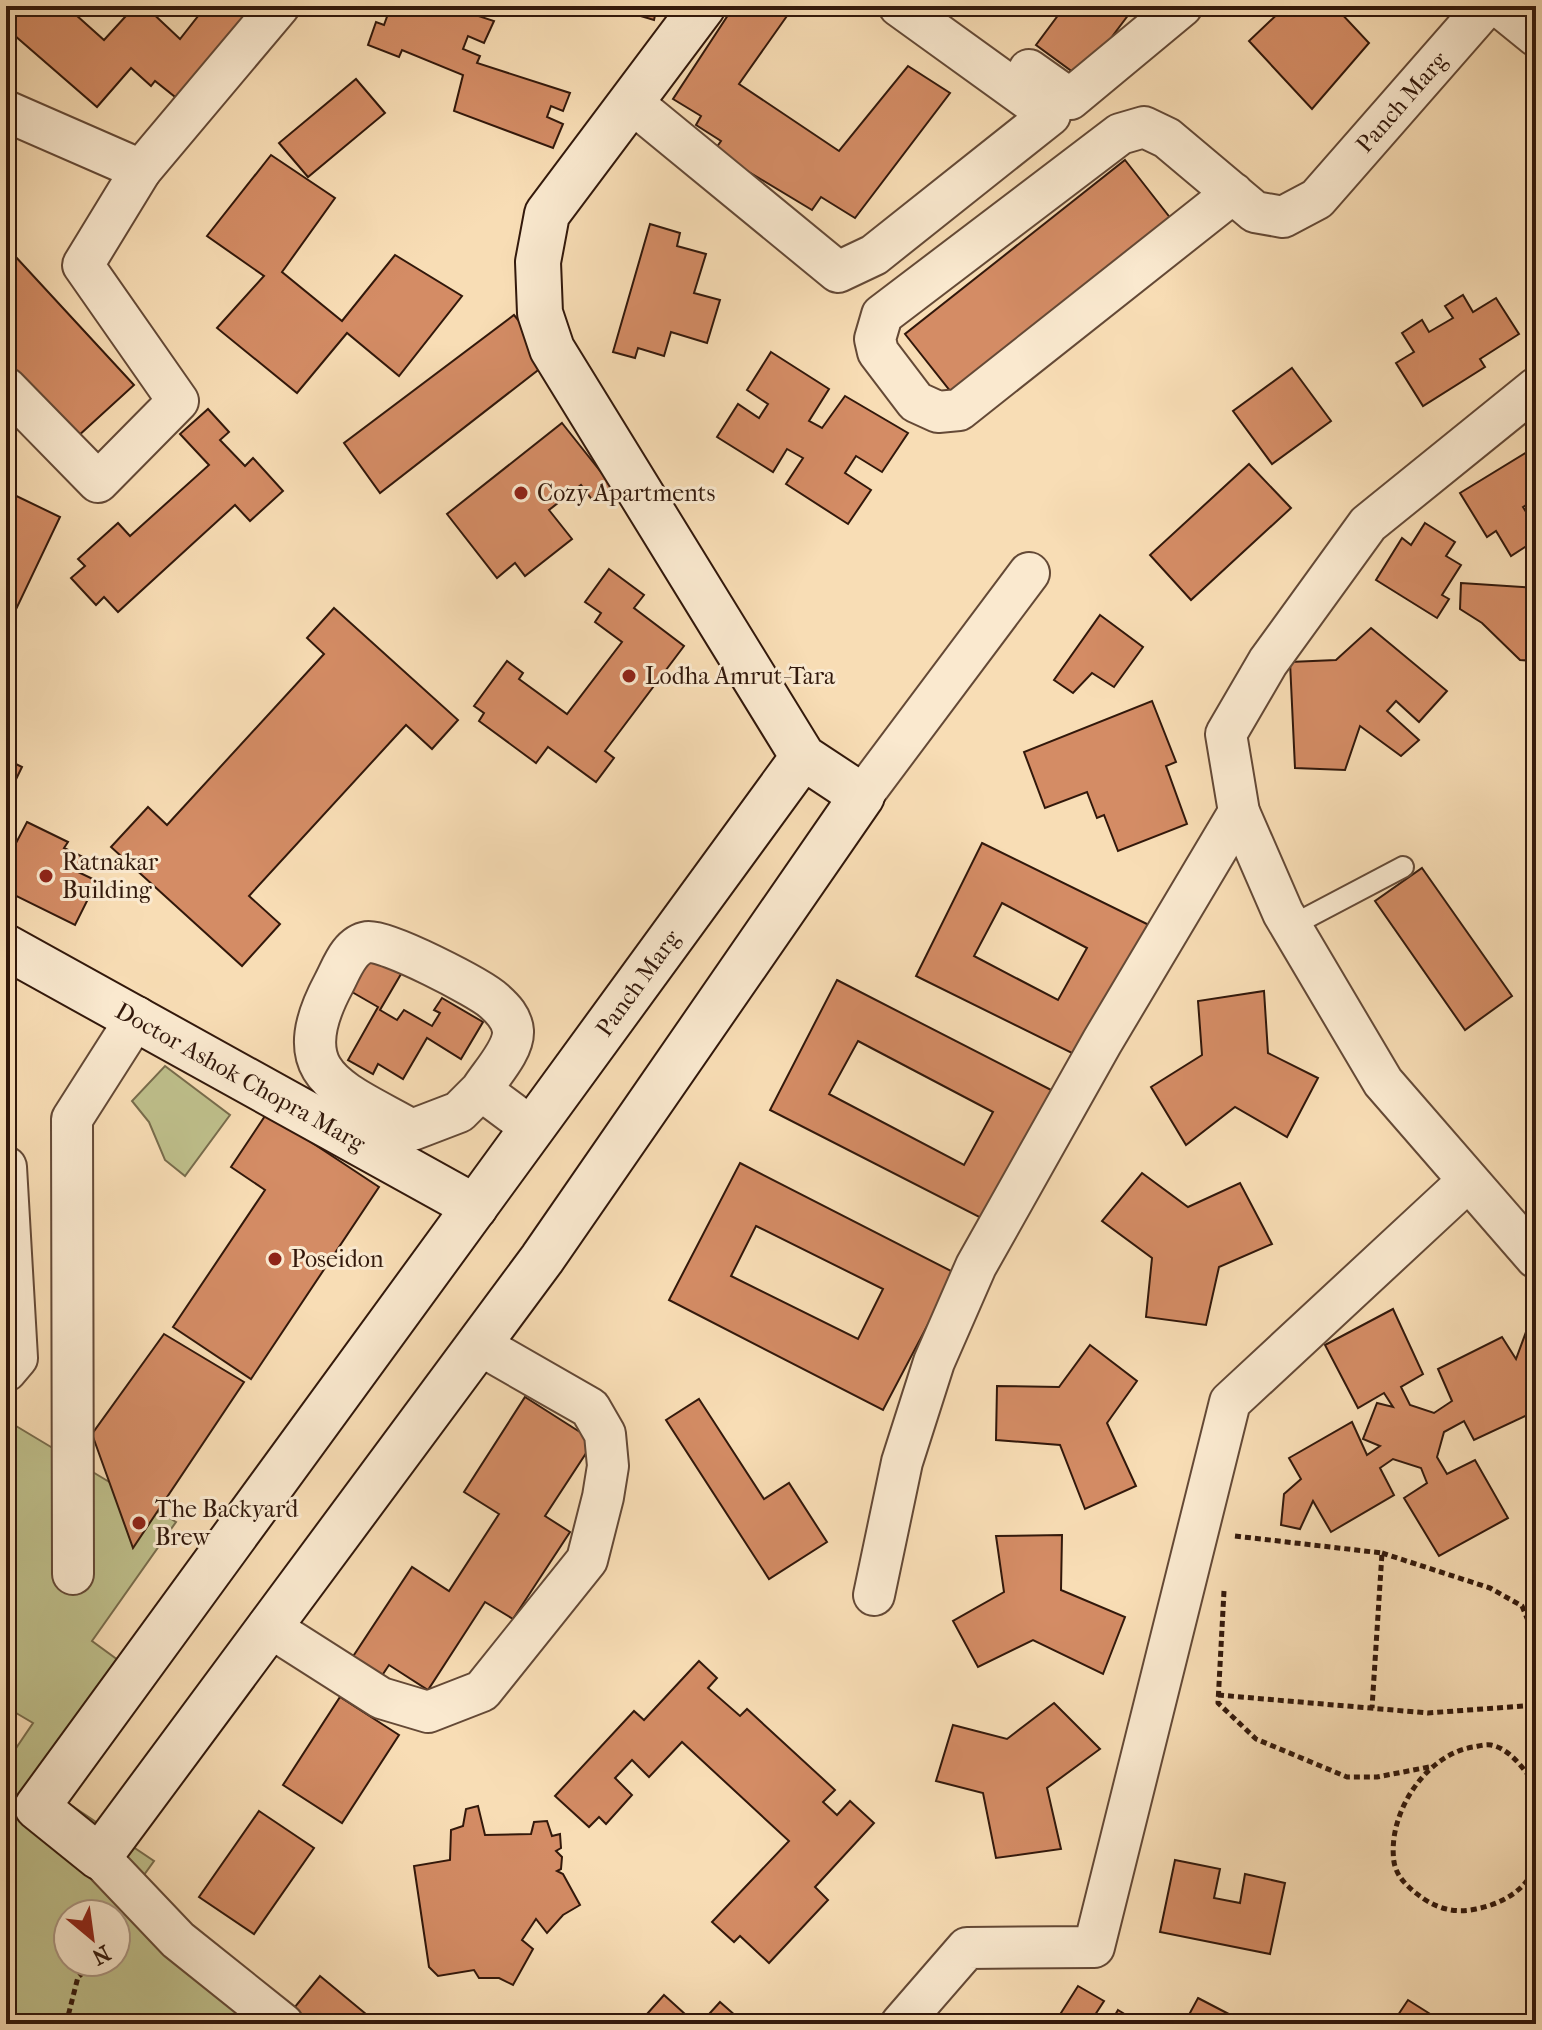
<svg xmlns="http://www.w3.org/2000/svg" width="1542" height="2030" font-family="'IM FELL French Canon',serif">
  <rect width="100%" height="100%" fill="#f8ddb5"/>
  <filter id="stains"><feTurbulence type="fractalNoise" baseFrequency=".0025" numOctaves="4"/><feColorMatrix values="0 0 0 0 .2 0 0 0 0 .09 0 0 0 0 .02 0 0 0 .5 -.17"/></filter>
  <radialGradient id="worn" r=".72"><stop offset=".6" stop-color="#630" stop-opacity="0"/><stop offset="1" stop-color="#630" stop-opacity=".3"/></radialGradient>
  <g fill="#bfc08c" stroke="#786c4c" stroke-width="2" fill-rule="evenodd">
    <path d="M165,1066l65,49 -45,61 -20,-16 -16,-38 -17,-21z"/>
    <path d="M6,1420l170,102 -84,119 41,30 -80,122 101,68 -33,46 159,117h-274v-261l27,-40 -27,-16zM68,1914h48v48h-48z"/>
  </g>
  <g fill="#d48c65" stroke="#32180b" stroke-width="2" fill-rule="evenodd">
    <path d="M6,6h60l38,34 31,-34h10l35,33 26,-33h54l-76,98 -29,-23 -4,5 -20,-18 -34,39 -91,-79z"/>
    <path d="M382,6h66l46,15 -10,22 -16,-7 -5,13 17,7 -3,7 93,30 -7,18 -12,-5 -4,11 16,7 -10,24 -99,-37 9,-36 -61,-25 -3,7 -31,-12 8,-23 8,3 5,-14z"/>
    <path d="M607,6h50l-3,14z"/>
    <path d="M734,6h60l-55,78 100,67 69,-85 42,27 -95,125 -34,-21 -9,13 -98,-59 7,-10 -25,-16 5,-9 -28,-17z"/>
    <path d="M1065,6h70l-54,72 -45,-33z"/>
    <path d="M1286,6h55l-3,4 31,33 -57,66 -63,-68z"/>
    <path d="M356,79l29,34 -77,64 -29,-34z"/>
    <path d="M271,155l64,43 -53,74 60,49 53,-66 67,41 -63,80 -52,-43 -50,60 -80,-65 47,-52 -57,-40z"/>
    <path d="M1125,160l50,64 -220,173 -50,-63z"/>
    <path d="M650,224l30,9 -3,13 29,8 -12,39 26,7 -13,43 -36,-11 -7,24 -26,-8 -3,10 -22,-6z"/>
    <path d="M14,255l120,130 -57,52 -71,-77v-98z"/>
    <path d="M1463,295l10,17 23,-14 23,36 -39,25 5,8 -62,39 -27,-43 18,-11 -12,-19 20,-13 7,12 24,-14 -8,-12z"/>
    <path d="M514,315l37,45 -171,133 -36,-50z"/>
    <path d="M771,352l58,37 -20,32 13,7 23,-32 63,37 -26,39 -26,-16 -11,17 26,17 -23,34 -62,-40 17,-26 -16,-9 -14,23 -56,-35 21,-33 21,14 9,-14 -21,-14z"/>
    <path d="M1292,368l39,53 -59,43 -39,-53z"/>
    <path d="M208,409l21,23 -9,8 25,26 8,-8 30,33 -33,30 -15,-16 -117,107 -14,-15 -8,8 -25,-27 14,-12 -7,-7 40,-36 12,13 79,-71 -29,-31z"/>
    <path d="M562,423l50,63 -19,15 -12,-16 -32,25 23,29 -47,37 -10,-13 -18,15 -50,-64z"/>
    <path d="M1532,449l4,7v43l-13,8 13,21v12l-25,16 -15,-25 -9,6 -27,-44z"/>
    <path d="M1249,464l42,44 -100,92 -41,-45z"/>
    <path d="M6,491l54,26 -50,105 -4,-2z"/>
    <path d="M1425,523l30,19 -9,14 15,9 -19,30 7,4 -12,19 -61,-38 26,-42 9,7z"/>
    <path d="M609,569l35,26 -10,13 50,38 -79,105 9,7 -18,24 -48,-35 -12,16 -57,-42 5,-8 -10,-7 33,-45 16,12 -4,6 48,35 55,-72 -27,-20 6,-9 -16,-11z"/>
    <path d="M1461,583l75,5v73l-16,-1 -38,-37 -22,-14z"/>
    <path d="M334,608l124,112 -26,29 -26,-24 -157,171 31,28 -38,42 -131,-119 37,-40 19,18 157,-171 -17,-16z"/>
    <path d="M1100,615l43,32 -29,40 -22,-14 -19,20 -19,-13z"/>
    <path d="M1371,628l76,63 -28,31 -23,-21 -9,10 32,29 -18,16 -41,-30 -15,44 -50,-2 -5,-106 46,-2z"/>
    <path d="M1152,701l24,61 -10,4 21,58 -69,27 -14,-36 -7,3 -10,-26 -42,16 -21,-56z"/>
    <path d="M6,759l16,8 -16,33z"/>
    <path d="M27,822l41,20 -4,6 19,9 -7,14 21,10 -22,44 -69,-34v-50l9,4z"/>
    <path d="M982,843l167,82 -67,133 -166,-82zM1002,903l85,45 -29,52 -84,-44z"/>
    <path d="M1422,868l90,128 -47,34 -90,-129z"/>
    <path d="M365,953l36,21 -21,36 17,10 7,-10 28,16 8,-13 -6,-3 8,-12 41,24 -22,37 -34,-21 -24,41 -25,-15 -5,10 -25,-14 30,-53 -33,-19z"/>
    <path d="M837,980l220,113 -68,129 -219,-112zM858,1041l135,71 -29,53 -135,-71z"/>
    <path d="M1264,991l4,62 50,25 -31,59 -52,-30 -49,38 -35,-58 51,-32 -4,-54z"/>
    <path d="M267,1113l112,74 -128,192 -78,-52 92,-137 -34,-23z"/>
    <path d="M740,1163l215,110 -72,137 -214,-110zM756,1226l127,63 -25,50 -127,-63z"/>
    <path d="M1142,1173l46,34 52,-24 32,61 -53,23 -13,58 -60,-8 6,-59 -50,-37z"/>
    <path d="M1393,1309l30,65 -22,13 9,18 24,8 18,-12 -14,-32 64,-32 14,22 10,-27 10,5v26l-8,14 8,16v18l-62,29 -10,-19 -20,11 -7,25 10,17 28,-14 33,58 -69,38 -35,-58 23,-15 -6,-15 -28,-9 -13,9 14,27 -63,37 -18,-31 -13,28 -19,-4 3,-31 17,-15 -12,-21 63,-36 15,33 13,-9 -17,-7 14,-36 16,4 -9,-14 -26,15 -33,-63z"/>
    <path d="M164,1334l80,48 -111,166 -41,-114z"/>
    <path d="M1090,1345l47,36 -30,42 29,63 -51,23 -25,-64 -64,-5 1,-54 62,1z"/>
    <path d="M525,1397l69,44 -49,75 25,16 -57,87 -28,-17 -57,88 -39,-25 -8,12 -29,-19 60,-91 37,24 50,-77 -35,-22z"/>
    <path d="M699,1399l65,100 25,-16 38,59 -58,37 -103,-159z"/>
    <path d="M1062,1535l-1,55 64,27 -22,57 -70,-34 -55,27 -25,-46 51,-29 -8,-56z"/>
    <path d="M699,1661l18,17 -9,10 32,28 7,-7 88,81 -12,12 14,13 13,-14 24,22 -59,64 13,13 -59,63 -29,-27 -6,6 -22,-20 77,-81 -107,-99 -33,35 -17,-17 -17,18 17,17 -26,29 -7,-7 -10,10 -34,-31 79,-85 10,9z"/>
    <path d="M340,1697l59,38 -57,88 -59,-38z"/>
    <path d="M1054,1703l46,46 -53,39 14,61 -65,9 -13,-65 -47,-12 17,-56 54,14z"/>
    <path d="M478,1806l7,29 46,-1 3,-12 13,-1 5,15 8,-2 1,14 -5,3 6,6 -1,12 -4,2 6,3 17,31 -17,10 -16,18 -11,-14 -14,21 11,9 -20,36 -14,-7h-20l-5,-8 -36,6 -9,-9 -15,-101 36,-6 1,-30 12,-4 3,-17z"/>
    <path d="M259,1811l55,37 -60,86 -55,-37z"/>
    <path d="M1175,1860l45,9 -6,29 26,5 5,-29 40,9 -15,71 -110,-22z"/>
    <path d="M320,1976l58,48h-65l-19,-16z"/>
    <path d="M1078,1986l26,15 -9,14 14,9h-55z"/>
    <path d="M664,1995l32,29h-58z"/>
    <path d="M1198,1998l50,26h-64z"/>
    <path d="M1408,2000l38,24h-54z"/>
    <path d="M720,2002l25,22h-45z"/>
    <path d="M1118,2010l23,14h-31z"/>
  </g>
  <g fill="none" stroke-linecap="round" stroke-linejoin="round">
    <defs>
      <path id="lane" d="M1291,926l112,-59"/>
      <g id="street">
        <path d="M1499,6l37,30"/>
        <path d="M1029,70l41,29 112,-93"/>
        <path d="M631,102l207,170 36,-17 176,-140 -151,-109"/>
        <path d="M6,111l135,59 138,-164"/>
        <path id="s1" d="M1233,193l-274,217 -21,2 -22,-10 -38,-50 -3,-13 7,-24 238,-181 24,-7 23,11 88,74 28,5 34,-18 169,-193"/>
        <path d="M6,388l92,94 80,-81 -95,-136 58,-95"/>
        <path d="M1536,388l-168,136 -100,138 -42,72 13,78 44,101 100,169 153,176"/>
        <path d="M862,796l167,-223"/>
        <path d="M481,1090c10,-16 33,-40 32,-59 -1,-13 -10,-22 -19,-30 -14,-13 -109,-62 -126,-59 -19,3 -26,26 -34,41 -50,93 6,106 78,147l47,-18 22,-22 51,38"/>
        <path d="M6,1167l11,191 -11,13"/>
        <path d="M73,1574l-1,-455 65,-102"/>
        <path d="M874,1595l28,-133 32,-100 42,-96 126,-224 137,-230"/>
        <path d="M268,1626l113,72 47,14 54,-21 105,-131 16,-63 5,-31 -3,-32 -15,-26 -112,-64"/>
        <path d="M99,1857l79,83 105,84"/>
        <path d="M901,2024l66,-76 127,-1 136,-545 238,-221"/>
      </g>
      <g id="secondary">
        <path id="s2" d="M703,6l-156,208 -9,48 2,51 12,36 251,408 59,39 -320,463 -443,598 -62,-50 766,-1050"/>
        <path id="s3" d="M6,947l469,260"/>
      </g>
    </defs>
    <use href="#lane" stroke="#644936" stroke-width="24"/>
    <use href="#street" stroke="#644936" stroke-width="44"/>
    <use href="#secondary" stroke="#32180b" stroke-width="48"/>
    <g stroke="#32180b" stroke-width="5" stroke-dasharray="6 4" stroke-linecap="butt">
      <path d="M1235,1536l147,17 -10,155"/>
      <path d="M1382,1553l108,35 32,18 14,34"/>
      <path d="M1224,1591l-6,112 38,36 91,38h30l52,-10"/>
      <path d="M1218,1695l210,18 108,-8"/>
      <path d="M1536,1785c-12,-15 -25,-36 -45,-40 -5,-1 -12,1 -18,2 -48,8 -86,67 -79,115 3,17 17,28 30,37 17,11 33,14 52,10 26,-5 51,-19 60,-45"/>
      <path d="M66,2024l12,-47 17,-15"/>
    </g>
    <use href="#lane" stroke="#fae9cf" stroke-width="20"/>
    <use href="#street" stroke="#fae9cf" stroke-width="40"/>
    <use href="#secondary" stroke="#fae9cf" stroke-width="44"/>
  </g>
  <g fill="#8f2418" stroke="#fae9cf" stroke-width="3">
    <circle cx="521" cy="493" r="8"/>
    <circle cx="629" cy="676" r="8"/>
    <circle cx="46" cy="876" r="8"/>
    <circle cx="275" cy="1259" r="8"/>
    <circle cx="139" cy="1523" r="8"/>
  </g>
  <g text-anchor="middle" stroke-width="6" stroke-linejoin="round" paint-order="stroke">
    <g font-size="24" fill="#32180b" stroke="#fae9cf">
      <text dy="8" stroke="none"><textPath href="#s1" startOffset="1156">Panch Marg</textPath></text>
      <text dy="8" stroke="none"><textPath href="#s2" startOffset="3354">Panch Marg</textPath></text>
      <text dy="8" stroke="none"><textPath href="#s3" startOffset="268">Doctor Ashok Chopra Marg</textPath></text>
    </g>
    <g font-size="24" fill="#32180b" stroke="#fae9cf" text-anchor="start">
      <text x="537" y="501">Cozy Apartments</text>
      <text x="645" y="684">Lodha Amrut-Tara</text>
      <text x="62" y="870">Ratnakar<tspan x="62" dy="28">Building</tspan></text>
      <text x="291" y="1267">Poseidon</text>
      <text x="155" y="1517">The Backyard<tspan x="155" dy="28">Brew</tspan></text>
    </g>
  </g>
  <rect width="1542" height="2030" fill="none" stroke="#f8ddb5" stroke-width="32"/>
  <rect x="8" y="8" width="1526" height="2014" fill="none" stroke="#32180b" stroke-width="4"/>
  <rect x="16" y="16" width="1510" height="1998" fill="none" stroke="#32180b" stroke-width="2"/>
  <g transform="translate(92 1938) rotate(151)"><circle r="38" fill="#fae9cf" stroke="#aa9581" stroke-width="2"/>
  <path d="M0-6L14 30L0 20L-14 30Z" fill="#8f2418"/>
  <text y="-12" font-size="22" font-weight="bold" text-anchor="middle" fill="#32180b">N</text>
  </g>
  <rect width="100%" height="100%" filter="url(#stains)"/>
  <rect width="100%" height="100%" fill="url(#worn)"/>
</svg>
